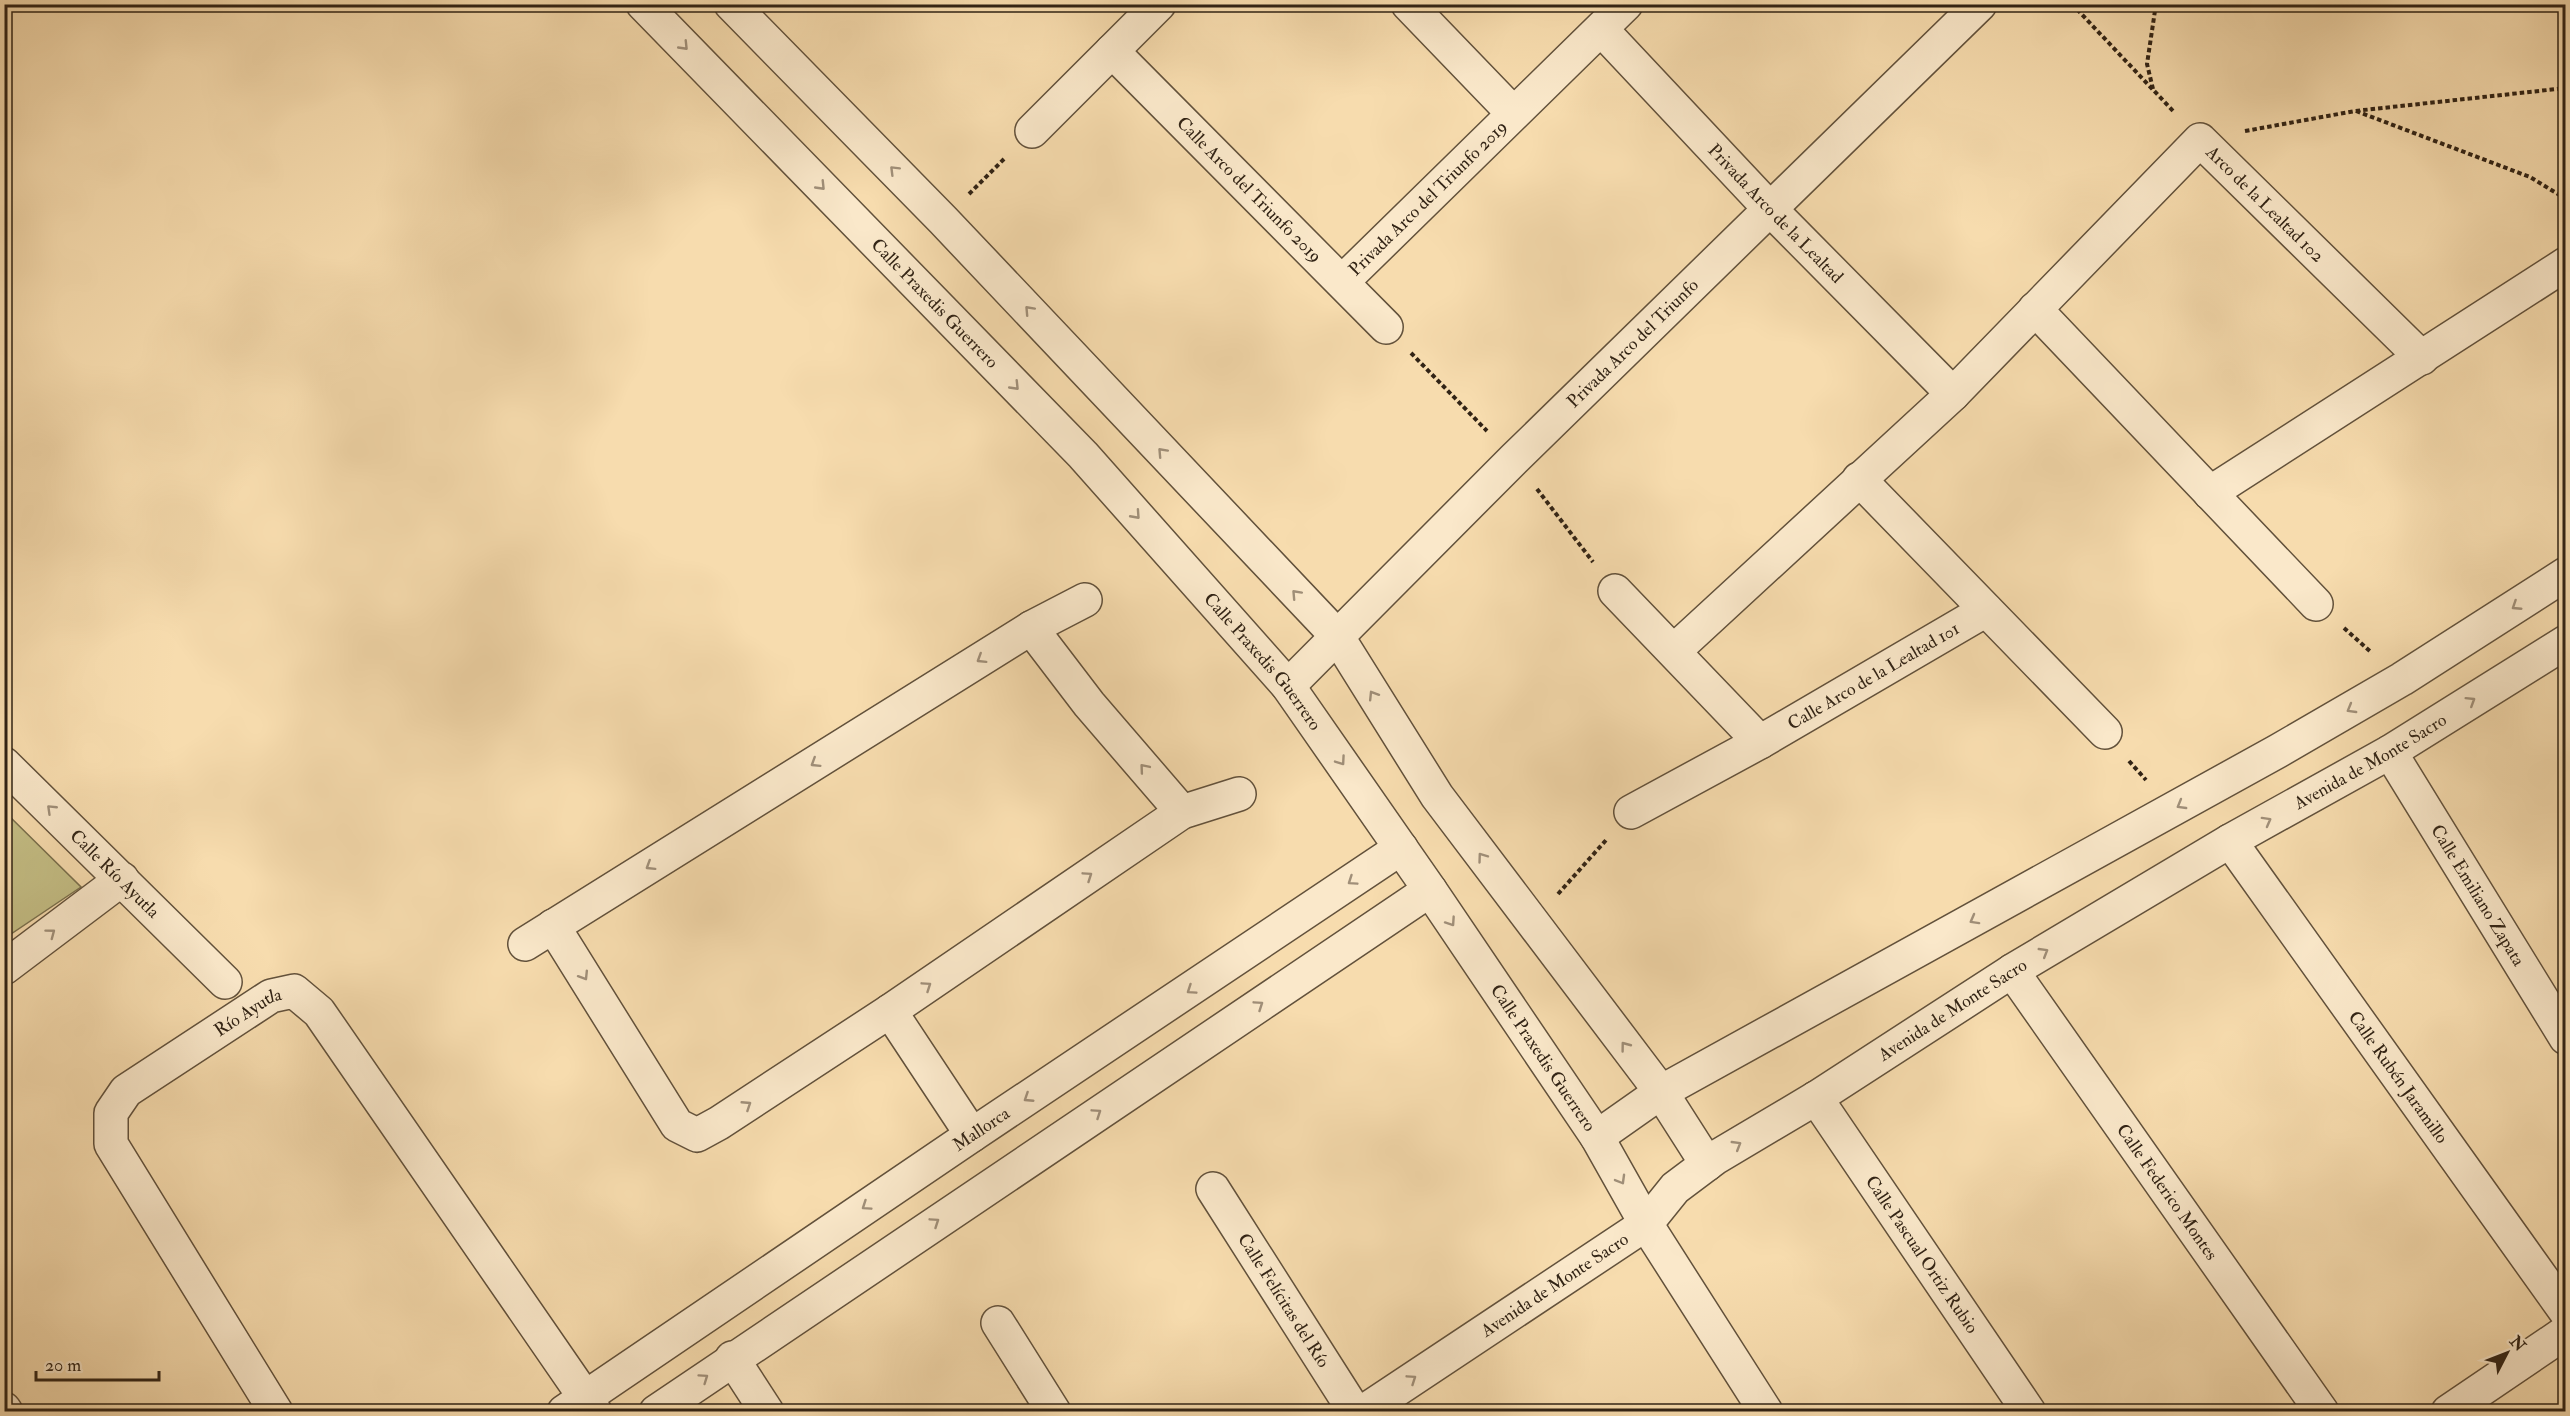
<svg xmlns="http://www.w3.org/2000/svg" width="2570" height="1416" font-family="'IM FELL Double Pica',serif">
  <rect width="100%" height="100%" fill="#f7dcae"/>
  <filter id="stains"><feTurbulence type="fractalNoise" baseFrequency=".00333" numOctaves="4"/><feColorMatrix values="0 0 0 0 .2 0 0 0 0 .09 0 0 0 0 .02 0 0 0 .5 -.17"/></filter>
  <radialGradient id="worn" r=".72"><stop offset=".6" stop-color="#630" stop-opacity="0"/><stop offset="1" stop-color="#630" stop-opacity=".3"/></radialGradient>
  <path fill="#c4be85" stroke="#7a704d" stroke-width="1.5" d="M5,812l76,75 -76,51h-1z"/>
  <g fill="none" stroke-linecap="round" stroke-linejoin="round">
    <defs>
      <g id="minor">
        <path id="s1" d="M643,4l440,451 205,231 142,204 167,247 49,87 120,188"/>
        <path d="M731,4l212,216 394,416 100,160 224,296 46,72"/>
        <path d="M1408,4l105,109"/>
        <path id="s2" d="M1601,29l170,181 182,184"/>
        <path id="s3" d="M1112,51l274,276"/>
        <path d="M1032,131l127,-127"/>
        <path id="s4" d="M1342,282l284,-278"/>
        <path d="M2035,309l281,295"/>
        <path d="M1859,479l246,253"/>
        <path d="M2210,493l356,-229"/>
        <path d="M1615,591l145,151"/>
        <path d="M1031,628l58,76 93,108"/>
        <path id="s5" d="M1674,651l279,-257 247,-254 222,218"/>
        <path id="s6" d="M1288,686l226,-227 466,-455"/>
        <path id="s7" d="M2390,752l176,286"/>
        <path id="s8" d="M4,764l221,218"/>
        <path id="s9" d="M1631,812l129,-70 226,-132"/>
        <path id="s10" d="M2230,841l336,471"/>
        <path d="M553,926l124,199 20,10 22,-12 171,-112 292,-199 57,-18"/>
        <path d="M525,944l506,-316 54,-28"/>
        <path d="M4,968l118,-89"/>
        <path id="s11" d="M2012,971l310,441"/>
        <path d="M890,1011l82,124"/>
        <path id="s12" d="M1816,1098l213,314"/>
        <path d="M1597,1137l64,-45 617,-341 124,-72 164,-105"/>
        <path id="s13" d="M1213,1189l142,223"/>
        <path d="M998,1323l56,89"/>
        <path d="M732,1358l35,54"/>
        <path d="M4,1409l2,3"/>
        <path id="s14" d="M276,1412l-165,-268v-31l15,-22 145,-95 23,-5 25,21 276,400"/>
        <path id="s15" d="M564,1412l408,-277 429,-287"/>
        <path d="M656,1412l774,-522"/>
        <path id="s16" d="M1363,1412l283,-188 29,-36 40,-30 101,-60 196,-127 218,-130 160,-89 176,-110"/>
        <path d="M2448,1412l118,-80"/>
      </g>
    </defs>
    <use href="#minor" stroke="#62513b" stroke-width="36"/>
    <g stroke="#312315" stroke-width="4" stroke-dasharray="4.5 3" stroke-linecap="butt">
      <path d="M2072,4l103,109"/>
      <path d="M788,10l6,-6"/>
      <path d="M2153,89l-6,-25 9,-60"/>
      <path d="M2356,111l174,66 36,22"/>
      <path d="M2245,131l110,-20 211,-23"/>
      <path d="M969,194l37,-37"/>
      <path d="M1411,353l76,78"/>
      <path d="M1537,489l56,73"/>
      <path d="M2344,628l28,25"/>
      <path d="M2129,761l17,19"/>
      <path d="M1558,894l49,-55"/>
    </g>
    <use href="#minor" stroke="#fae8ca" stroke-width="33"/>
  </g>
  <defs><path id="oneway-chevron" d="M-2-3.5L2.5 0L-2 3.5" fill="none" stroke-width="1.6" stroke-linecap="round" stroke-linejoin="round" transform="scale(1.5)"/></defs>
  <g stroke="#a08f79">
    <use href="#oneway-chevron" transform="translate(684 46) rotate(46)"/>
    <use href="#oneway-chevron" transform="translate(894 170) rotate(-135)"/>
    <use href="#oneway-chevron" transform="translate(821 186) rotate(46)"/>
    <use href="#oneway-chevron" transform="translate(1029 310) rotate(-133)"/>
    <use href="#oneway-chevron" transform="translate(1015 386) rotate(46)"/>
    <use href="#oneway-chevron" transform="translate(1162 452) rotate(-133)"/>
    <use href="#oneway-chevron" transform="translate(1136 515) rotate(48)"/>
    <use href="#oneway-chevron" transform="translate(1296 594) rotate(-133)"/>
    <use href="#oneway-chevron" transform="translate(2516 606) rotate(147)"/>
    <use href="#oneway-chevron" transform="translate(981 659) rotate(148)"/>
    <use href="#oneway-chevron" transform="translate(1373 695) rotate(-122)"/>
    <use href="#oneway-chevron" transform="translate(2471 701) rotate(-32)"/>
    <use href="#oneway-chevron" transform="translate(2351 709) rotate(150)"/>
    <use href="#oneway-chevron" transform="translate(1341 761) rotate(55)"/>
    <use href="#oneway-chevron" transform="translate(815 763) rotate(148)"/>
    <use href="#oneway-chevron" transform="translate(1144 768) rotate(-130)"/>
    <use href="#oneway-chevron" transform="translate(2181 805) rotate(150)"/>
    <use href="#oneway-chevron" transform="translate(51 809) rotate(-136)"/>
    <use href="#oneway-chevron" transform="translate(2267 821) rotate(-29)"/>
    <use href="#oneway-chevron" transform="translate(1482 857) rotate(-126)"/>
    <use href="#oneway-chevron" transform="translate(650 866) rotate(148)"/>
    <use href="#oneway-chevron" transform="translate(1088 876) rotate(-34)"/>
    <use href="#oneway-chevron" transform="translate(1352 881) rotate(146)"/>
    <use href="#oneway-chevron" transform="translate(1974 920) rotate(151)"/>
    <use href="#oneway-chevron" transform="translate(1451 922) rotate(56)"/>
    <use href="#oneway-chevron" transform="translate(51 933) rotate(-37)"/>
    <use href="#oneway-chevron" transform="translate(2044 952) rotate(-31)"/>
    <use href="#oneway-chevron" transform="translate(584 976) rotate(58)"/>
    <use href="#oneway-chevron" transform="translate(927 986) rotate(-34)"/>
    <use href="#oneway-chevron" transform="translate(1191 990) rotate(146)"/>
    <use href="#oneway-chevron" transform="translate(1259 1005) rotate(-34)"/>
    <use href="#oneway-chevron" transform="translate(1625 1046) rotate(-127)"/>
    <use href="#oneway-chevron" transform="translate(1028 1098) rotate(147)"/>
    <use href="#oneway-chevron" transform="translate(747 1105) rotate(-33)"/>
    <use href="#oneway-chevron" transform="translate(1097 1113) rotate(-34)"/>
    <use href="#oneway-chevron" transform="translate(1737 1145) rotate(-31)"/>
    <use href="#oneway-chevron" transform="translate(1621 1180) rotate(60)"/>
    <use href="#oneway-chevron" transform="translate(866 1206) rotate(146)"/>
    <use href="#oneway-chevron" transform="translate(935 1222) rotate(-34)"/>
    <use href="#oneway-chevron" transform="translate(704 1378) rotate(-35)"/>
    <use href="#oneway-chevron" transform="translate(1412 1379) rotate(-34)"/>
  </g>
  <g text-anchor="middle" stroke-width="4.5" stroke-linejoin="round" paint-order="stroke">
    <g font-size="18" fill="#312315" stroke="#fae8ca">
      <text dy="6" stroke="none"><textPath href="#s3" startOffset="195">Calle Arco del Triunfo 2019</textPath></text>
      <text dy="6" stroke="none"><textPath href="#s4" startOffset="120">Privada Arco del Triunfo 2019</textPath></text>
      <text dy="6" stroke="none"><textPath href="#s5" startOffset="825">Arco de la Lealtad 102</textPath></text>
      <text dy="6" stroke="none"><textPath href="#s2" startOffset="254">Privada Arco de la Lealtad</textPath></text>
      <text dy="6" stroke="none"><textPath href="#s1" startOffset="418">Calle Praxedis Guerrero</textPath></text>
      <text dy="6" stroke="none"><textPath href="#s6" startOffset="486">Privada Arco del Triunfo</textPath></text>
      <text dy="6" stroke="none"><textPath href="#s1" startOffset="904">Calle Praxedis Guerrero</textPath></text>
      <text dy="6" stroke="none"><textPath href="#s9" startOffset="278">Calle Arco de la Lealtad 101</textPath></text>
      <text dy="6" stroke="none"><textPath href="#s16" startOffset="1202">Avenida de Monte Sacro</textPath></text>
      <text dy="6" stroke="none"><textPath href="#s8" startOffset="156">Calle Río Ayutla</textPath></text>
      <text dy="6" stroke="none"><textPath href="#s7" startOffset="168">Calle Emiliano Zapata</textPath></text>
      <text dy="6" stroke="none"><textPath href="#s16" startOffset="716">Avenida de Monte Sacro</textPath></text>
      <text dy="6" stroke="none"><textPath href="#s14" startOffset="518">Río Ayutla</textPath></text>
      <text dy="6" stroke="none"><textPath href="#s1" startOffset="1390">Calle Praxedis Guerrero</textPath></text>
      <text dy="6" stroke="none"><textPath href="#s10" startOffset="290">Calle Rubén Jaramillo</textPath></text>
      <text dy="6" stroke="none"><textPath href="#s15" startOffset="504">Mallorca</textPath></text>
      <text dy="6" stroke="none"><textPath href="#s11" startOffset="270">Calle Federico Montes</textPath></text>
      <text dy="6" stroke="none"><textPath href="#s12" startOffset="189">Calle Pascual Ortiz Rubio</textPath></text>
      <text dy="6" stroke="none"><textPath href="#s16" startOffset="230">Avenida de Monte Sacro</textPath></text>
      <text dy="6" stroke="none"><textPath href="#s13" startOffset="132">Calle Felícitas del Río</textPath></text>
    </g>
  </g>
  <rect width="2570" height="1416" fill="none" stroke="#f7dcae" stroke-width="24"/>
  <rect x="6" y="6" width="2558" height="1404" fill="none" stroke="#312315" stroke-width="3"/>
  <rect x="12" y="12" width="2546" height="1392" fill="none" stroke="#312315" stroke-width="1.5"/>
  <g transform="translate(2507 1353) rotate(48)" stroke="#fae8ca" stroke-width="4.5" paint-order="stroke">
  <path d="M0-4.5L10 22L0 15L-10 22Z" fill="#312315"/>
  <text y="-9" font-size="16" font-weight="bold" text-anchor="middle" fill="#312315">N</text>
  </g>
  <path d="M36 1371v9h123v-9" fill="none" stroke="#312315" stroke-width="3"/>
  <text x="45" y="1371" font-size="18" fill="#312315" stroke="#fae8ca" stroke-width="4.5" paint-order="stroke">20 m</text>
  <rect width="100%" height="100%" filter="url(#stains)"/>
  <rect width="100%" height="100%" fill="url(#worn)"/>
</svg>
